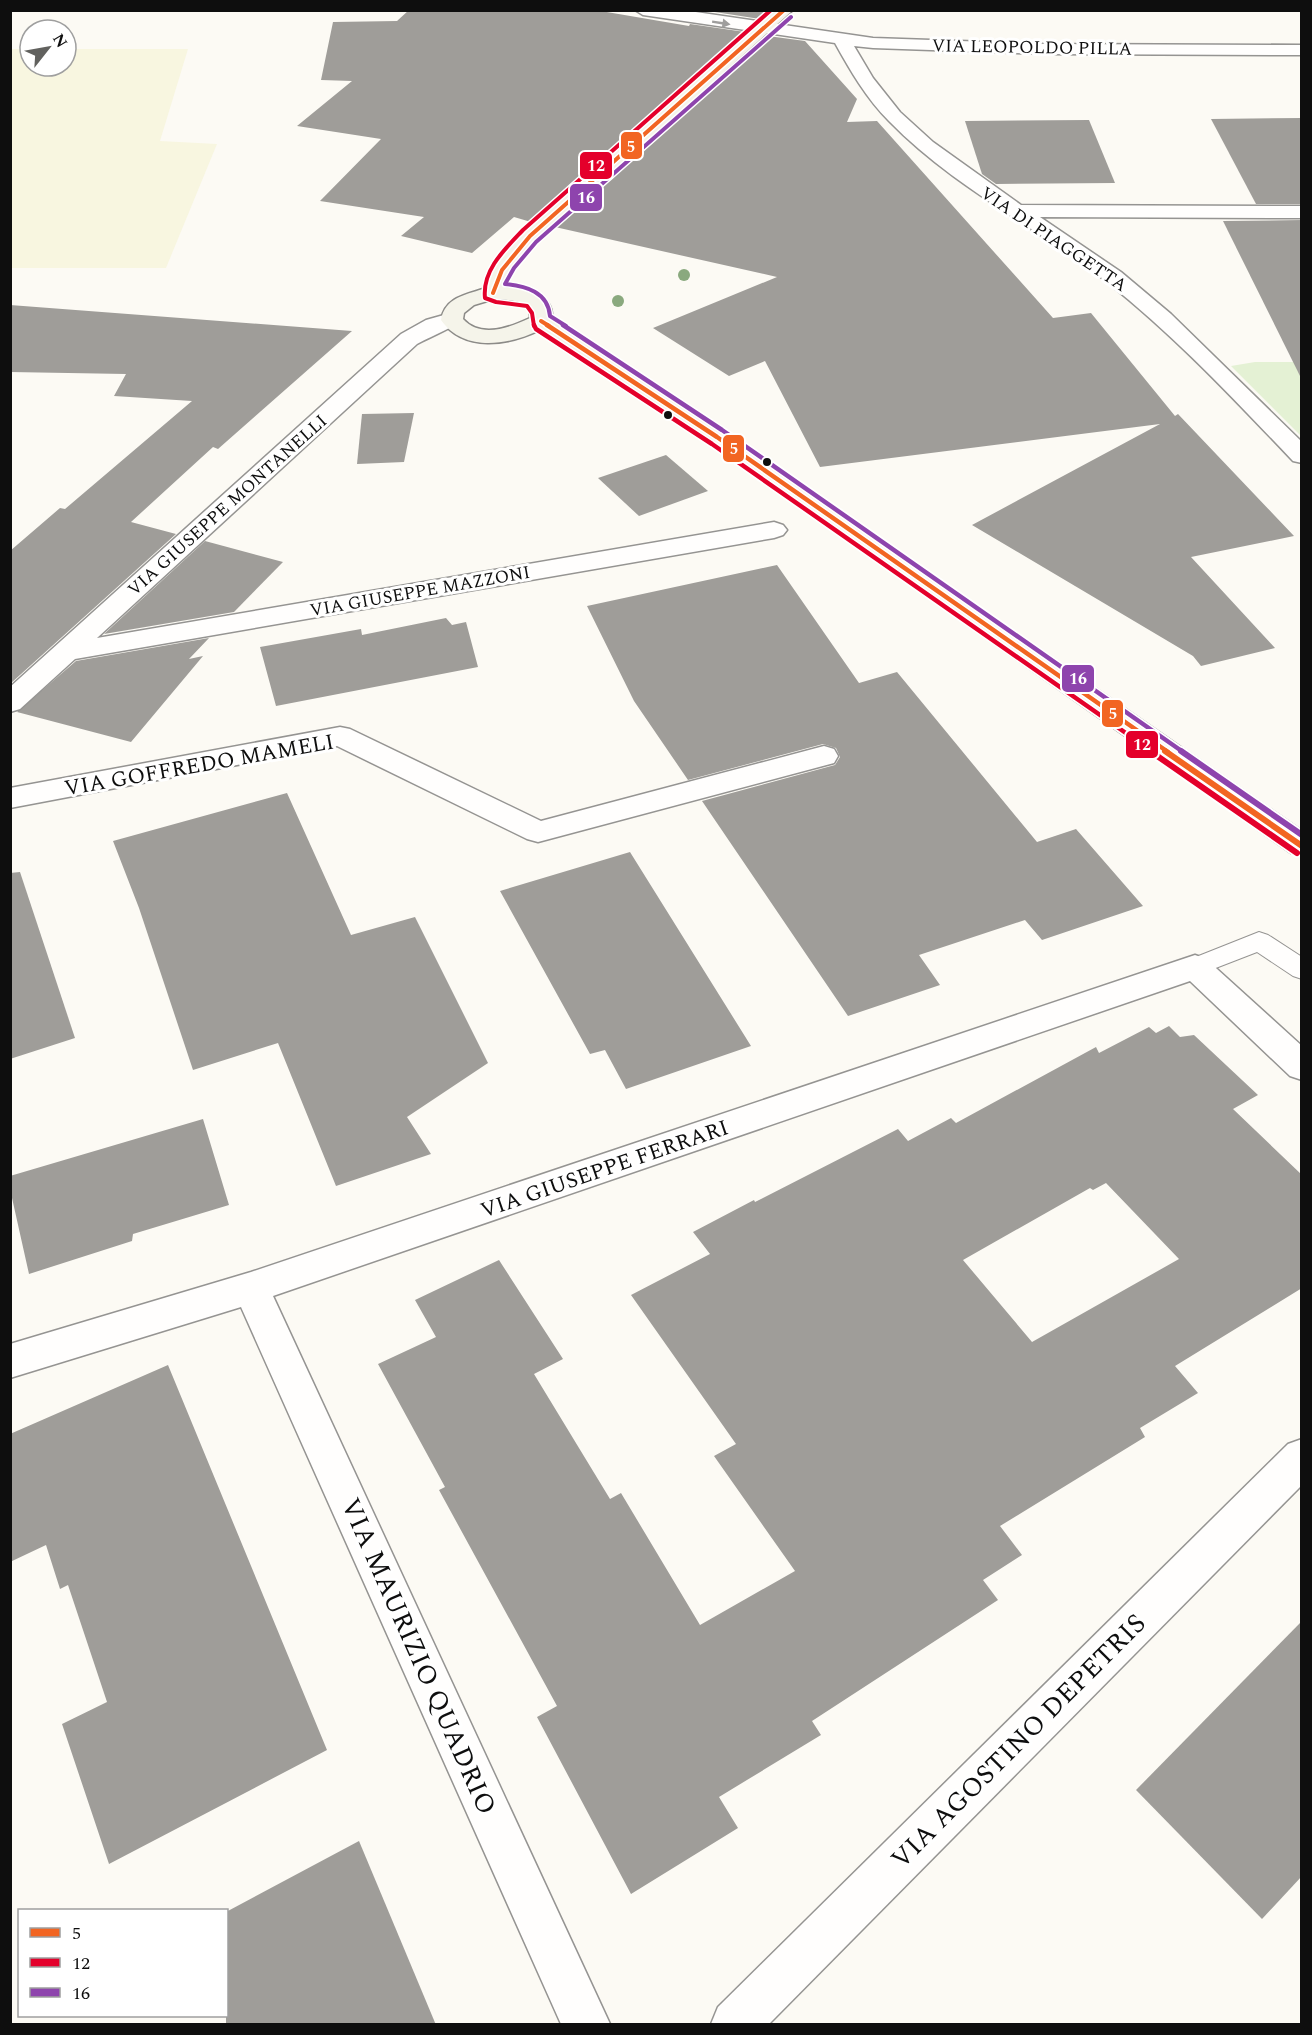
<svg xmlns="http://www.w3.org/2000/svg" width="1312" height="2035" font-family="Spectral,serif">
  <rect width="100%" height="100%" fill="#fcfaf4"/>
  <path fill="#f8f6e0" d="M11,49h19v17h36v-17h122l-28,92 57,3 -51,124h-155z"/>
  <path fill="#e4f1d4" d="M1255,362h46v74l-70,-70z"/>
  <g fill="#9f9d99" fill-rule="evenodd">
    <path d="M409,10h186l94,16 1,-2 55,8 -214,190 -17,-5 -42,36 -71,-17 23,-19 -104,-16 61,-62 -84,-13 55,-45 -31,-1 12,-58 64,-1z"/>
    <path d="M702,10h68l-10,9z"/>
    <path d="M768,36l37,5 52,58 -10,23 30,-1 176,197 38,-5 84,103 3,-2 116,122 -103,21 84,91 -74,18 -8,-10 -221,-131 188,-101 -340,43 -55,-106 -36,15 -76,-48 124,-51 -222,-50z"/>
    <path d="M1302,118v86h-46l-45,-85z"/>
    <path d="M1089,120l26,63 -119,1 -14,-10 -17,-53z"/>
    <path d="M1302,220v160l-79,-159z"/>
    <path d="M10,305l342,26 -134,118 -5,-2 -82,75 45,12 -166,150v-133l50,-43 5,1 127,-108 -78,-5 12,-22 -116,-2z"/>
    <path d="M414,413l-10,49 -47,2 5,-50z"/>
    <path d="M666,455l42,36 -69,25 -41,-38z"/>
    <path d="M205,541l78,21 -49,50 -130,22z"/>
    <path d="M777,565l82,118 38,-11 140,170 39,-13 67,77 -101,34 -17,-20 -106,35 21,30 -92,31 -146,-215 133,-36 5,-8 -4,-9 -13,-4 -135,36 -54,-79 -47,-95z"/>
    <path d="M446,618l6,7 14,-3 12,45 -202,39 -16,-59 101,-18 1,6z"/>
    <path d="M209,638l-20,21 14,-3 -72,86 -114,-30 59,-51z"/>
    <path d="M287,793l64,142 64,-18 73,146 -81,54 24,37 -95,32 -58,-143 -85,27 -54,-162 -26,-67z"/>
    <path d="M630,852l121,194 -125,43 -21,-39 -15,4 -90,-163z"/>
    <path d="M20,872l55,166 -65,21v-186z"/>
    <path d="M1169,1026l11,11 14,-2 64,60 -25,14 69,66v113l-127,78 23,27 -58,35 5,9 -145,89 22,29 -39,25 15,20 -186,121 9,14 -102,62 19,31 -107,66 -94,-177 20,-11 -118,-216 6,-3 -67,-123 58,-27 -21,-37 84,-40 64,99 -29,15 76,125 11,-6 79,132 95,-54 -81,-115 22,-12 -105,-149 79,-41 -17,-22 61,-32 1,2 143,-73 10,12 43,-23 5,5 140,-76 3,6 50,-26 7,6zM1106,1183l73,76 -147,83 -69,-82 127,-72 3,2z"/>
    <path d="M203,1119l26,86 -96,29 -1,7 -103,33 -19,-85v-13z"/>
    <path d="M168,1365l159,385 -218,114 -47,-140 45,-22 -39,-117 -8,4 -14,-44 -36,17v-128z"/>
    <path d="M1302,1621v255l-40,43 -126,-129z"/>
    <path d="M359,1841l77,184h-210v-113z"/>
  </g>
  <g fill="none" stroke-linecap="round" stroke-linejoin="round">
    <defs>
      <path id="lane" d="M1259,932l9,3 34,22v22l-9,-3 -36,-24 -62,24 -9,-3 -3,-6 3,-6z"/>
      <g id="street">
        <path d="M635,10h47l191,28 173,6 256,1v10l-256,-1 -173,-6 -19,-2 19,32 27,34 33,30 88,63 281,1v12l-262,-1 81,55 50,42 131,128v21l-9,-2c-59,-62 -118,-125 -186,-179 -72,-56 -154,-95 -218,-161 -23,-23 -39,-51 -54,-78l-192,-28z"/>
        <path d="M451,313l8,2 3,5c-4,5 -36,19 -45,24l-320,294 677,-116 9,3 4,5 -4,5 -9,3 -699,121 -55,50 -10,3v-25l391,-353 25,-14z"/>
        <path d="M340,727l10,2 191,92 283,-75 10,3 4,7 -4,7 -296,79 -11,-3 -190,-93 -327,62v-20z"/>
        <path d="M1195,955l11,4 96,87v34l-12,-4 -100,-95 -917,315 337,728h-49l-320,-717 -231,71v-34l241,-72z"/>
        <path d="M1302,1439v46l-533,539h-58l7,-17 570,-563z"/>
      </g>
      <path id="secondary" d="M774,10h19l-256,230 -22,26 -10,21c20,1 49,6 47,32l173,113 577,399v25l-11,-3 -582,-411 -169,-112c-31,15 -76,23 -99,-10 4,-22 23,-25 42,-31l13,-27 27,-30zM494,299c14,1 38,0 36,19 -19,9 -49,21 -67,1l1,-6 10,-8z"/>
    </defs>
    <use href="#lane" stroke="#959492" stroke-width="2"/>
    <use href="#street" stroke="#959492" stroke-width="3"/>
    <use href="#secondary" stroke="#8c8b88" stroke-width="3"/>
    <use href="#lane" fill="#fffefd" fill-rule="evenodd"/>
    <use href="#street" fill="#fffefd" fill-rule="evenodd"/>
    <use href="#secondary" fill="#f5f4ea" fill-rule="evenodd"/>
    <defs>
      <g id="bus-1-far2">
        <path d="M493,293l9,-23 28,-34 254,-226"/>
        <path d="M541,321l8,5"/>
      </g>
      <path id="bus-1-far1" d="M547,325l170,112 451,315"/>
      <path id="bus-1" d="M1165,751l137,95"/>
      <path id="bus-2-far2" d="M534,326l-2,-13 -5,-7 -31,-4 -11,-4c-3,-28 20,-49 38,-68l248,-220"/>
      <path id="bus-2-far1" d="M534,325l2,4 176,115 441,308"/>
      <path id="bus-2" d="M1150,751l147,102"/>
      <path id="bus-3-far2" d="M566,326l-16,-10c-2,-24 -24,-30 -45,-32l9,-16 22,-26 255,-225"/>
      <path id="bus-3-far1" d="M563,325l159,105 461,322"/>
      <path id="bus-3" d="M1181,751l121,84"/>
    </defs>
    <use href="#bus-1-far2" stroke="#fff" stroke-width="7"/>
    <use href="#bus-1-far1" stroke="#fff" stroke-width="8"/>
    <use href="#bus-1" stroke="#fff" stroke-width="10"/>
    <use href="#bus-2-far2" stroke="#fff" stroke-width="7"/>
    <use href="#bus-2-far1" stroke="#fff" stroke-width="8"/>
    <use href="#bus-2" stroke="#fff" stroke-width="10"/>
    <use href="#bus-3-far2" stroke="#fff" stroke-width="7"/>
    <use href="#bus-3-far1" stroke="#fff" stroke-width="8"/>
    <use href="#bus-3" stroke="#fff" stroke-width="10"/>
    <use href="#bus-1-far2" stroke="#f26522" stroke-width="4"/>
    <use href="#bus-1-far1" stroke="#f26522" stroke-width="4.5"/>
    <use href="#bus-1" stroke="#f26522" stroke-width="6"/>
    <use href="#bus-2-far2" stroke="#e4002b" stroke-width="4"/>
    <use href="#bus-2-far1" stroke="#e4002b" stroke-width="4.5"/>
    <use href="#bus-2" stroke="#e4002b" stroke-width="6"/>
    <use href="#bus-3-far2" stroke="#8e44ad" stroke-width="4"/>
    <use href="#bus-3-far1" stroke="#8e44ad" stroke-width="4.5"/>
    <use href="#bus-3" stroke="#8e44ad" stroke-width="6"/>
  </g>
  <g fill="#8aa97e">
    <circle cx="684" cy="275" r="6"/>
    <circle cx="618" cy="301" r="6"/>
  </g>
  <defs><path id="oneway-solid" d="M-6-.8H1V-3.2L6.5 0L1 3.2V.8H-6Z" transform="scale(1.5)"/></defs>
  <use fill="#9f9e9d" href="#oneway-solid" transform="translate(721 23) rotate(9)"/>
  <g fill="#0e0e0e" stroke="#fff" stroke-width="2">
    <circle cx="668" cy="415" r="5"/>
    <circle cx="767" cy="462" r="5"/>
  </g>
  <g text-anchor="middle" stroke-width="6" stroke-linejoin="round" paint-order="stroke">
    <g font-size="18" fill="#0e0e0e" stroke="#fff">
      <text transform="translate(1032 47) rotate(1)" y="6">VIA LEOPOLDO PILLA</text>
      <text transform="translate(1054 239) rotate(34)" y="6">VIA DI PIAGGETTA</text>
      <text transform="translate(227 505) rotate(-42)" y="6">VIA GIUSEPPE MONTANELLI</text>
      <text transform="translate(420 591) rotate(-10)" y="6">VIA GIUSEPPE MAZZONI</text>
    </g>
    <g font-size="22" fill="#0e0e0e" stroke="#fff">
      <text transform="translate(199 764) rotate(-10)" y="8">VIA GOFFREDO MAMELI</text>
      <text transform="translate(604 1168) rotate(-19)" y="8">VIA GIUSEPPE FERRARI</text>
    </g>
    <g font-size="27" fill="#0e0e0e" stroke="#fff">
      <text transform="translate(419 1656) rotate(66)" y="9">VIA MAURIZIO QUADRIO</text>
      <text transform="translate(1018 1741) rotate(-45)" y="9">VIA AGOSTINO DEPETRIS</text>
    </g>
  </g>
  <g stroke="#fff" stroke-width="2">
    <rect x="620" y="131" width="23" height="29" rx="6" fill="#f26522"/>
    <rect x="579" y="151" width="34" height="29" rx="6" fill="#e4002b"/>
    <rect x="569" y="183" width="34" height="29" rx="6" fill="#8e44ad"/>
    <rect x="722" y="434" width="23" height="29" rx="6" fill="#f26522"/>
    <rect x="1061" y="664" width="34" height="29" rx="6" fill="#8e44ad"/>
    <rect x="1101" y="699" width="23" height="29" rx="6" fill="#f26522"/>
    <rect x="1125" y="730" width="34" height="29" rx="6" fill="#e4002b"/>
  </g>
  <g font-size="16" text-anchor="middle" font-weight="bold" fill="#fff">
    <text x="631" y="152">5</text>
    <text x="596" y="171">12</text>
    <text x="586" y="203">16</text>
    <text x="734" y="454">5</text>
    <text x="1078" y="684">16</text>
    <text x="1113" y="719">5</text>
    <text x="1142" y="750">12</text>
  </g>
  <rect width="1312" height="2035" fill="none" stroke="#0e0e0e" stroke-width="24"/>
  <rect x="18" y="1909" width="210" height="108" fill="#ffffff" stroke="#9f9f9f" stroke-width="1.5"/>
  <rect x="30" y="1928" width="30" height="9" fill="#f26522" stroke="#9f9f9f" stroke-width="1.5"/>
  <text x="72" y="1939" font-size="18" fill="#0e0e0e">5</text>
  <rect x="30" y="1958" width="30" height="9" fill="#e4002b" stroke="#9f9f9f" stroke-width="1.5"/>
  <text x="72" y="1969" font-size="18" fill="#0e0e0e">12</text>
  <rect x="30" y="1988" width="30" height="9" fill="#8e44ad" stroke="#9f9f9f" stroke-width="1.5"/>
  <text x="72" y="1999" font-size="18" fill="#0e0e0e">16</text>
  <g transform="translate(48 48) rotate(59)"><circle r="28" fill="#ffffff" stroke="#9f9f9f" stroke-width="1.5"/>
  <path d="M0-4.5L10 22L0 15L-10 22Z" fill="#61615e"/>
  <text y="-9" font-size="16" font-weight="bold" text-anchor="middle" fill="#0e0e0e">N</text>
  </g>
</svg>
